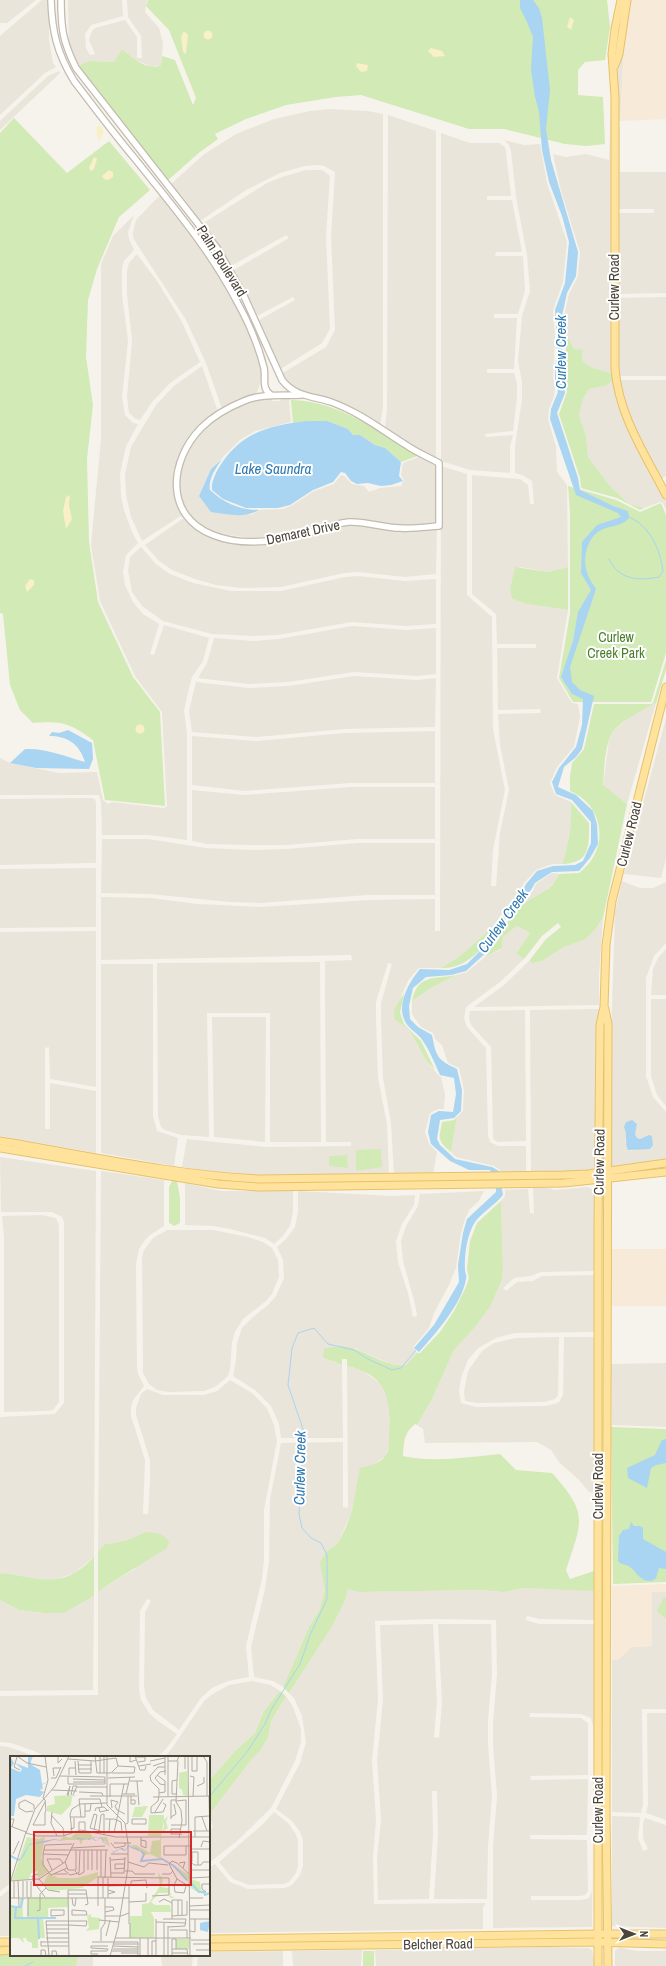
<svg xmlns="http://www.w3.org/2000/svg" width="666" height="1966" font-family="'Archivo Narrow',sans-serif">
  <rect width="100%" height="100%" fill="#f6f3ec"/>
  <g fill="#eae5da" fill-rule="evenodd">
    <path d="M0,0h36l-29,23h-7z"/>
    <path d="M42,0h7v40l4,23 3,4 -11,6 -45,42v-79z"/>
    <path d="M68,0h54l1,16 -32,9 -6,9 1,14 4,7 5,-1 -6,-14 3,-9 3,-3 30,-8 12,17v21h5l-1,-22 -13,-19 -1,-17h20l-2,12 14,16 4,15 -2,22 -9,2 -16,-7 -14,-11 -8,13 -25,-1 -11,5 -9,-20z"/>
    <path d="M630,0h2l-7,30 -5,91 -3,1v-55z"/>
    <path d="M59,71l1,2 -60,57v-9l48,-45z"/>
    <path d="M612,72l1,308 10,38 43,82v10l-3,-7 -3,-1 -16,6 -15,-4 -19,-18 -22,-29 -2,-21 -7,-21 4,-16 6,-10 16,-3 -3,-15 -9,-3 -10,-6 -1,-6 -8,-7 -9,-18 -1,-15 5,-22 9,-18 2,-24 -19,-61 -8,-37 13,3 20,-3 23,6z"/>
    <path d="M329,109l39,2 15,3v293l-3,19 -18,-12 -59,-21 -14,-8 -8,-11 45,-27 9,-17 -4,-93 4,-65 -11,-6 -6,-1 -13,1 -25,7 -34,17 -46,31 -30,-36 33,-30 33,-21 38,-15 36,-8z"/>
    <path d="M388,115l48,16v328l-27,-14 -24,-16 2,-21z"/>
    <path d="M617,127h3v45h46v121l-50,1 1,-81h37v-4h-37z"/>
    <path d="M441,133l29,10h29l6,4 1,5 5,44h-24v4h25l10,52h-26l-1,4h28l2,35 -7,23h-24v4h23l-3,51h-27v4h27l3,10v15l-4,33 -28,3 1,3 27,-2 -3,11v27l-40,-3 -29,-9z"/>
    <path d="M504,140l20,5 16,-1 7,39 20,59 -4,40 -10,28 2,27 -2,41 2,9 -1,9 -5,13 -1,10 8,28 1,25 10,13 1,82 -20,5 -28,-5 -10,23 2,9 15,5 41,6 -11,68 15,25 6,1 2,13 -6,30 -17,20 -7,16 5,12 16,7v20l-4,27 -5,15h-9l-17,6 -12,13 -6,12 -15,15 -5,12 -38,34 -19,12h-22l-10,11 -7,15 -7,26 14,9 17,31 12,15 3,2 4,18 -1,14h-6l-8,4 -5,19 4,12 8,8 -4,23h-39l-3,-52 -8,-45 -2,-60v-15l11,-39 -4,-1 -12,39v16l2,60 9,46 2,51h-160l-47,-8 5,-28 78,8 86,-1v-4h-25l-1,-137v-44l27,-1 -1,-5 -250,5v-63l49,1 48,6 62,3 109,-7 66,-1v32h5l1,-465 26,8v121l25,22 1,112 12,61 -12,60 -2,36h5l4,-53 9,-43 -9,-45 -2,-31 43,-1 -1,-4 -42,1 -1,-62h39v-4h-39l-1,-30 -24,-20v-119l48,4 8,6 2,19h4l-2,-23 -10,-6 -7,-2v-27l7,-47v-17l-4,-21 4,-45 8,-25 -3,-36 -11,-58 -5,-46 -2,-6z"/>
    <path d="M306,170h16l8,6 -4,61 4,92 -8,14 -43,27 -20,-50 36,-20 -2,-3 -36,19 -23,-46 55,-32 -3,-3 -55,31 -29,-42 65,-41 15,-6z"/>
    <path d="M161,194l51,69 33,60 15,39 2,15 -6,18 -34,14 -16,-46 -20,-43 -53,-82v-6l3,-12z"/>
    <path d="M134,215l-6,17 1,7 5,11 -10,11 -2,8v25l6,47 -6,56 3,18 8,8 5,1 -12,22 -6,28 1,22 3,14 8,22 6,11 -12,12 -3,17 2,13 8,17 10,12 16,10 -9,30 4,1 10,-30 45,13 -6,23 -11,16 -3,11 -5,23 3,22v107l-39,-5h-46l-1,-32 -2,-8h-99v-37l10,5 49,10 38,-1 6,28 5,4 4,-2 52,6 3,-2 -5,-94 -27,-36 -35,-75 -9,-56 10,-106v-175l12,-28z"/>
    <path d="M137,254l22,30 23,38 18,40 -30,21 -18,19 -12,18 -4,-1 -7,-6 -2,-16 5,-56 -5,-47v-24l2,-7z"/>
    <path d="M666,297v79h-48l-2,-78z"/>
    <path d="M202,366l16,46 -35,39 -7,15 -3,13 1,11 8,25 -40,26 -11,-24 -5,-22 -1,-21 6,-27 25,-42 18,-19z"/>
    <path d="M618,380h48v96l-6,3 -31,-61z"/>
    <path d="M300,397l19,4 20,7 -32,-9 -16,-1 -2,3 2,21 -36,9 -15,9 -29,29 -12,27 52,19 8,-5 24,-1 8,-3 23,-15 20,-7 7,-9 3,1 8,8 12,2 5,6 11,-4 21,-2 3,-6 -3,-5 2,-12 18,-7 15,8 1,60 -38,2 -41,-6 -66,15 -35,4 -42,-6 -14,-6 -14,-13 -9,-25 3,-21 12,-25 10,-14 19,-15 24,-12 24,-4 3,3h7l2,-3z"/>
    <path d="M184,518l7,7 15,9 41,9 104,-19 86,4 -1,46 -31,3 -47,-5 -14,1 -63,14 -40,1 -25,-3 -21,-6 -23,-9 -13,-9 -14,-16z"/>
    <path d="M141,547l15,17 14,10 23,9 38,8h50l64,-14 13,-1 47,5 31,-2v45l-29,2 -55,-4 -74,13 -24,1 -42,-2 -49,-13 -21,-15 -10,-14 -4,-21 2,-14z"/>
    <path d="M352,626l55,4 29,-2v46l-19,2 -63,-4 -66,10 -40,2 -50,-6 9,-15 7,-25 40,3 25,-2z"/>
    <path d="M354,676l63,4 19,-2 -1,49 -91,2 -87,8 -65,-5 -3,-21 7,-29 53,6 39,-2z"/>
    <path d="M656,703l-29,101 -24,-18 6,-46 4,-9 24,-20z"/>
    <path d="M666,718v141l-5,19 -37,-4z"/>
    <path d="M435,731v52h-84l-107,8 -52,-6v-49l65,5 88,-8z"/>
    <path d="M351,787h84v52h-78l-71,6h-36l-43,-1 -15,-3v-51l52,5z"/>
    <path d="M91,798l4,1 1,4v60l-96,2v-66z"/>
    <path d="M102,839h46l58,9 44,2 36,-1 71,-6h78v52h-67l-108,8 -31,-1 -79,-8 -49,-1z"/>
    <path d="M96,868v59l-96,1v-59z"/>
    <path d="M552,873l7,1 -3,7 -12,11 -23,14 12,-15 3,-7z"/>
    <path d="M622,881l18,7h13l13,-6v61l-12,13 -8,22v98l7,21 13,15v48l-55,8v-129l4,-127zM635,1122l2,2 -2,10 2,4 3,1 5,-2 8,3 -2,9 -13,-1 -7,3 -6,-9 2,-9z"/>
    <path d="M603,918l-4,57v30l-125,2 30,-22 25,-24 4,2 9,-2 22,-14 22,-8 8,-8z"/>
    <path d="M517,926l13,7 -14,21 8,5 -24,23 -34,25 -2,11 3,9 19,21 2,88 2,6 8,4h28v28h-24l-2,-4 -6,-4 -38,-9 -5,-5 6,-35 6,-6 1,-21 -5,-22 -11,-5 -6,-18 -7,-6 -2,-6 -12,-6 -9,-13v-13l19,-13 25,-13 11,-3 18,-15 15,-7 2,-2 1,-11z"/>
    <path d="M96,931v156l-46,-8 -1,-32 -4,1v81h5v-46l46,8v62l-96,-17v-204z"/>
    <path d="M666,949v46h-15l2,-26 5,-11z"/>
    <path d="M320,962l1,180h-51v-129h-63l2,124 -28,-2 -16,-5 -4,-3 -3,-11 -1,-153z"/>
    <path d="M101,964h52v152l4,15 21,7 -4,28 -73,-13z"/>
    <path d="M651,999h15v107l-9,-11 -6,-19z"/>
    <path d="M599,1009l-3,161 -65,4 -1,-164z"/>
    <path d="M525,1010l1,131 -28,1 -4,-2 -1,-4 -2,-89 -20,-22 -2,-7 1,-7z"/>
    <path d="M212,1017h54l-1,125 -51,-5z"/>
    <path d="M0,1157l96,14 -2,386 -20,16 -22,8 -52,-8v-156l55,-3 9,-11v-181l-2,-5 -10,-5h-51z"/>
    <path d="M101,1171l63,9v46l-14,9 -5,5 -6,9 -3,15 1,103 1,7 6,12 -11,14 -2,8v8l14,44 -2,54h5l2,-32v-22l-14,-45v-7l5,-14 6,-5 16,6h41l13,-4 13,-11 22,13 15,15 7,17 3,16 -13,69v51l-2,18 -16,67 3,31 -21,4 -16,7 -12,11 -21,31 -26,-20 -7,-12 -2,-11 1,-75 6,-11 -4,-2 -7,12 -1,77 2,12 8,13 9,8 19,13 -11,15 -9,8h-111l-12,-6 -23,-8 -11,-1v-46l98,-1v-102l5,-5 32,-19 10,-37 -15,9 -10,2 -15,1 -7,8z"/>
    <path d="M185,1183l36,8h72v21l-3,14 -8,11 -8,7 -9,-6 -35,-9 -17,-3 -28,-1z"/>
    <path d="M588,1187l7,4v80l-54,1 -10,4 -17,2 -11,10 3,3 11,-9 16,-1 9,-5 53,-1 1,57 -81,1 -19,5 -18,10 -10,12 -7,18 -2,13 2,12 15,4 69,-1 9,-2 5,-2 4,-7 1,-58h32l-1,156 -6,-1 -10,-12 -20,-18 -8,-12 -14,-8 -112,1 -2,-14 -6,-4 15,-26 22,-49 21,-23 15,-20 12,-27 1,-10 -2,-69 4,-5v-6l23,-1 2,24 4,1 -1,-26h15l7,2z"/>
    <path d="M298,1191l94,5 23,-1 -1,10 -12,19 -6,17 2,21 10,31 5,24 4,-1 -2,-12 -12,-43 -2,-20 5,-15 12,-20 2,-12 64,-3 -6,11 -8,7 -5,10 -4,14 -5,35 -7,17 -15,28 -5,15 -16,19 4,6 -11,12 -16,-1 -35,-16 -24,13 11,4 1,73h-62l-2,-14 -8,-18 -16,-16 -22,-14 3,-16 1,-17 5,-15 11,-11 16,-13 7,-8 8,-18 -1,-18 -6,-13 9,-8 9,-12 3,-15z"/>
    <path d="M41,1215l15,3 3,8v176l-6,8 -6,1 -43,1v-175l-2,-21z"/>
    <path d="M167,1230h46l35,7 15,5 9,6 6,12 1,17 -7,17 -6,7 -23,18 -8,13 -3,10 -2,27 -2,7 -13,11 -11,4 -36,1 -11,-2 -8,-6 -6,-11 -1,-116 2,-7 9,-12z"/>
    <path d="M559,1337l-1,58 -3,4 -10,3 -68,1 -12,-2 -1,-10 4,-20 14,-20 12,-8 22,-5z"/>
    <path d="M666,1363v64l-54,-2 -1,-61z"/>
    <path d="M347,1366l15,4 20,15 7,15v46l-4,10 -10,8 -19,31 -4,16 -14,32 -11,8 -2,39 -6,21 -10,16 -26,60 -10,-6 -19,-4 -3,-30 14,-58 4,-28 1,-62 11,-56 62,-1v65l5,1z"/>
    <path d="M348,1583l11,9 121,-2 24,2 20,-4 71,1v31l-55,-1 -13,-3 -1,4 13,4h56l-2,188v-86l-2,-8 -10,-4 -51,-1 -1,4 52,1 7,5v52l-58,1 1,4 57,-1 -1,56h-57v4l57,1 1,51 -3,4 -5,1h-49v4h50l8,-2 3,-7 1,-75 -1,111 -99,1v-82l4,-50 -4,-52v-22l4,-47 -1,-55 -63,-1 -58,2 3,79 -6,60 4,60 -3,38 1,46 112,-1 -3,4v22l-274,4v-65l6,-4 15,18 18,7 37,-1 7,-3 8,-10 3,-9v-26l-3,-8 -8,-11 -16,-12 24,-46 6,-21 -4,-26 -8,-18 -5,-5 44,-68 13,-26z"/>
    <path d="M652,1592h14v5l-8,13 8,9v90h-24l1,96 -2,8 -29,-1v-152h6l13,-13 21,-1z"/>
    <path d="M94,1596l-1,94 -93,1v-91l19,10 25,3h20z"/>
    <path d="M433,1624l4,78 -3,35 5,1 3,-36 -4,-78h53l1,50 -4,47v23l4,52 -4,50 -1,53h-53l4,-64 -1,-44h-5l1,44 -4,64 -51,1 -1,-42 4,-38 -4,-60 6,-60 -3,-75z"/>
    <path d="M252,1681l19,4 9,6 -16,20 -9,22 -20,18 -26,30v-24h-45l6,-6 34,-50 7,-6 18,-10z"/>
    <path d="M286,1696l7,11 8,22v13l-6,19 -24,47 -34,33 -28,22v-31l4,-5 -4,-12 42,-55 9,-9 8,-13 3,-17z"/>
    <path d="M647,1713h19v107l-20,-7 2,-8z"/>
    <path d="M0,1746l9,1 28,10h-26v126l-11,8z"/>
    <path d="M274,1812l14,11 7,10 3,7v26l-2,7 -7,9 -5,2 -35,1 -16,-6 -14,-17 42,-36z"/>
    <path d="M612,1816l28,1 -2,21 5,13 5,-2 -5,-11v-15l2,-5 21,7v103l-54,-2z"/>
    <path d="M11,1888v48h-11v-39z"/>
    <path d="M549,1947l40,1 3,2 3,16h-219l-1,-16z"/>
    <path d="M618,1947l18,4h30v15h-51v-15l4,-3z"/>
    <path d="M362,1950l-1,16h-68l-1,-15z"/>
    <path d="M283,1951v15h-86l1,-11h11v-3z"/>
    <path d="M79,1955h14v11h-17z"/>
    <path d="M161,1955h32l-1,11h-30z"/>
  </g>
  <g fill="#f7ead8">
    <path d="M632,0h34v119l-46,2 5,-91z"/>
    <rect x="611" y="1249" width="55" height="57"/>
    <path d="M666,1584v8h-14v54l-21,1 -13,13h-6v-74z"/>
  </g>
  <g fill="#d2eab5">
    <path d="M148,0h459l3,27 -5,33 -20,2 -7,8v25l25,2 2,47 -19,2 -21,-2 -61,-15h-35l-108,-34 -25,2 -50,8 -40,14 -31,15 3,5 -18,13 -33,29 -89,-115 11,-5 25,1 8,-13c10,8 26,23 39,16l1,-9 13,4 18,45 3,-7 -27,-68 -23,-24z"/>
    <path d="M14,118l53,55 42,-32 41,49 -31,27 -22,52 -9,31 -2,57 7,48 -6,54 2,83 9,60 35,75 27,35 5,94 -60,-6 -12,-60c-24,-17 -30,-19 -60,-17l-13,-13 -10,-25 -7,-71 -3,-1v-480z"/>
    <path d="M565,331l9,18 9,1 -1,6 1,6 10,6 17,5 3,7 -8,6 -16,3 -6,10 -4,16 7,21 2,21 22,29 19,18 15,4 -4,2 -23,-12 -36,-10 -1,-10 -21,-64 8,-22z"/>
    <path d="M291,400c50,1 87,33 129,55l-19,7 -16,-14 -10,-3 -15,-10h-7l-5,-6 -21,-8 -34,3z"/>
    <path d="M568,486l48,14 24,12 21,-9 5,12v138l-15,49h-78l-14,-24 11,-65v-102z"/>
    <path d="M515,567l33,5 20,-5v43l-41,-6 -15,-5 -2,-9z"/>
    <path d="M666,660v10l-10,33c-11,5 -38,20 -44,30 -7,12 -8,38 -9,52l24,19 -24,114 -9,13 -8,8 -22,8 -22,14 -9,2 -4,-2 17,-22 15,-12 -3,-4 -16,13 -18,23 -8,-5 14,-21 -13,-7 -14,11 -1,11 -17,9c13,-16 20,-36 35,-50 13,-12 33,-15 39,-33l20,-1c31,-23 26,-67 -9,-82v-15l2,-13 12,-14 10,-45h57l2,-1z"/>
    <path d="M571,802l18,21c0,24 1,40 -27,41 7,-20 10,-40 9,-62z"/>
    <path d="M498,922c-8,22 -32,48 -57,46l19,-12z"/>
    <path d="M456,975l-25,13 -19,13c6,-28 22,-21 44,-26z"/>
    <path d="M404,993l-4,20 4,11 17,17 14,29 -9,-10 -17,-31 -14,-9 -1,-10z"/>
    <path d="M457,1117l-6,35c-14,-12 -12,-13 -9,-30l12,-2z"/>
    <path d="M381,1149l1,18 -26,4v-21z"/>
    <path d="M347,1155l1,13 -19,-2v-10z"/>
    <path d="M173,1179l4,2 3,17v25l-6,3 -5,-3v-36z"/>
    <path d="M501,1201l2,69 -1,10 -12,27 -15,20 -21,23 -22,49 -15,26 -2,-1c-11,9 -11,18 -12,32 31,7 66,1 97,-2l16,16 36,3c37,41 30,48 14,97l4,9 24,-8v20l-70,-3 -20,4 -24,-2 -121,2 -11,-3v-3l-2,13 -13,26 -44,68 -6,-6 26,-60 10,-16 6,-21 -5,-28 7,-11 11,-8 8,-16 6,-16 8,-43c8,-2 20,-4 25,-12 5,-6 4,-16 4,-24 2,-36 -3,-57 -42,-66v-7h-5v6l-19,-8 1,-8c27,-9 40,6 64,14 5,2 13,2 18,2l11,-12h3l20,-21 14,-21 12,-24 3,-9 -2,-9 3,-28 7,-18z"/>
    <path d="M611,1427l55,2v153l-53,2z"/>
    <path d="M145,1532l16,2 8,7 -2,7 -64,40 -5,5v-41l7,-8c16,-1 26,-4 40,-12z"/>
    <path d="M94,1557v39l-30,17h-20l-25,-3 -19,-10v-27c41,4 60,19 94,-16z"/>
    <path d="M664,1597h2v22l-9,-8z"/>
    <path d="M280,1691l6,5 -15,25 -3,17 -8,13 -9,9 -42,55v-34l26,-30 20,-18 9,-22z"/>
    <rect x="363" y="1951" width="11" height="15"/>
    <path d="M0,1955h79l-3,11h-76z"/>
  </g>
  <g fill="#f9efc9">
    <path d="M570,17l4,3 -3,10 -4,-3z"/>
    <circle cx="208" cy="35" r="4.5"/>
    <path d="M184,31l4,4 -2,19 -3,-2 -2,-15z"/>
    <path d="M431,48l11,3 3,5 -11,1 -6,-6z"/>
    <path d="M357,63l11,2 -1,6 -6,1 -5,-6z"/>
    <path d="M100,125l4,7 -4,8 -2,1 -2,-14z"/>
    <path d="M94,157l3,2 -3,10 -3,2 -2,-3z"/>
    <path d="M109,170l4,2v5l-5,3 -4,-1 -2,-3z"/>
    <path d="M70,495l-1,10 3,14 -6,10 -3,-18 3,-14z"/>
    <path d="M30,579l4,1v5l-7,7 -2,-6z"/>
    <circle cx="140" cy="729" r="4.5"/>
  </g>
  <g fill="#a9d4f2">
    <path d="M520,0h13l6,8 3,10 8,72 -4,39 5,31 27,92 -2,24 -9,17 -5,23 1,21 -2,26 4,30 -8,20 21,65 2,12 33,16 15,5 1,7c-8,9 -18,7 -28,12 -14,7 -19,29 -14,42 1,6 6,12 9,17l-26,78 2,15 8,8 14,6 -12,53 -6,8 -12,10 -6,20 18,8 17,16 4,13 1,20 -8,14 -11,13 -27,1 -17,11 -4,7 -25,28 -17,32 -23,21 -15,4 -25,2 -13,11 -4,18 1,13 8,8 14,8c4,21 5,25 25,34l5,21 -1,21 -7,7 -14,2 -3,19 3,6 15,14 37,8 7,4 4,24c-8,10 -22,18 -28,27 -8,12 -11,34 -10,48 0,3 2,6 1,9 -4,25 -31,55 -47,73l-5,-4 20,-23 25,-43 -1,-17 5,-32 4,-14 29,-27c0,-9 0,-15 -6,-22h-21l-19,-9 -19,-17 -3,-12 3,-17 8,-4 14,1 3,-18 -2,-16 -14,-3c-5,-11 -10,-24 -17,-34 -4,-7 -13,-11 -17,-18 -11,-17 3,-41 14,-54l29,1 18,-6 19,-19 12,-17 7,-17 15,-15 6,-12 11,-13 16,-5 22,-1 8,-4 8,-18v-21l-19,-22 -16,-6 -4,-12 7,-14 17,-21 6,-22 1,-26 -11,-5 -11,-17 12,-36 5,-29 13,-22 -10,-17 1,-31 15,-17 24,-8 -3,-4 -42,-18 -26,-76 1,-10 7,-17 -3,-14 2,-41 -2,-27 10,-27 4,-41 -7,-26 -13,-34 -7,-32 -3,-38 -4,-15 -4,-27 2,-33 -6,-15 -7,-14z"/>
    <path d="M307,421h20l21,8 5,6h7l15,10 10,3 16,14 -2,14 4,5 -12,4 -10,1 -13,-3 -11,1 -6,-3 -6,-8 -4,-1 -8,10 -20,8 -23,15 -12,3h-32l-23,-9 -11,-9c-1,-7 3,-15 6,-21 22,-36 48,-43 89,-48z"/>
    <path d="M222,459c-6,9 -14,20 -12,31 14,13 29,20 49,20 -15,9 -32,4 -48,2l-12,-16 12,-27z"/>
    <path d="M68,730l24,13 1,16 -4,10 -53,-1 -26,-5 15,-14c20,-1 40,7 60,13 -6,-19 -18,-26 -36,-26l3,-4 7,1z"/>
    <path d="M632,1120l5,4 -2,10 2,4 3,1 9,-4 3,1 1,9 -3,4 -22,1c-4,-8 0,-15 -4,-23l2,-5z"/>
    <path d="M666,1439v24l-10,2 -5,3 -4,20 -19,-10 -1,-10 28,-13 7,-15z"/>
    <path d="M631,1522l3,4h6l3,2v11l23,13v17l-7,-1 -3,10 -4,3c-12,1 -15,-9 -23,-15 -4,-2 -8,-1 -11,-5l1,-25 4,-6 6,-1z"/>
  </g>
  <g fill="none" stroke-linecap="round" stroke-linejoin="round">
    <g stroke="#a9d4f2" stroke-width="1">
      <path d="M609,559c9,21 30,22 50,18l4,-6c-3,-22 -13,-45 -34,-54"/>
      <path d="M209,1797l38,-45 18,-28 6,-14 29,-46 10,-29 17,-36v-44l-6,-12 -10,-5 -9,-10 -3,-14 5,-82 -16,-47 4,-37 6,-15 16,-5 14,16 26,6 14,9 24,11 9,-2 15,-18"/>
      <path d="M25,1966l8,-4"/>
    </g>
    <defs>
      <g id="minor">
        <path d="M51,0c1,32 6,53 23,81 20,26 40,53 62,79 35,44 72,87 99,138 12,21 23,46 29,70 2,11 -3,20 7,27"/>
        <path d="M61,0c0,29 2,42 15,68l141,180 27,48 38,84c13,17 31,16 49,22 28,10 51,28 75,43 10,7 22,12 33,18v63c-13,1 -26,3 -39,2 -17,0 -34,-7 -51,-6 -13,1 -25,6 -38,10 -30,9 -68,15 -98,3 -49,-19 -44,-74 -12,-107 12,-12 28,-21 43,-27 18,-8 38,-5 57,-6"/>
      </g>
      <g id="major">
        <path d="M621,0l-6,29 -3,25 3,43v272c4,47 30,85 51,126"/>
        <path d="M615,65l4,-11 8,-54"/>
        <path d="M605,1009l3,15 -2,790 2,152"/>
        <path d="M0,1141c85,14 173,34 259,38l305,-4 24,-1 78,-11"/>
        <path d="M0,1148l218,36 40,3 306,-4 102,-11"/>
        <path d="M209,1939l389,-5h68"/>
        <path d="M0,1942h11"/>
        <path d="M209,1947l381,-5 76,2"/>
        <path d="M0,1951l11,-1"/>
        <path d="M598,1966v-736l2,-205 4,-18 2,-62 6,-44 54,-214"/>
      </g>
    </defs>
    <use href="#minor" stroke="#c2bbae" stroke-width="8"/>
    <use href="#major" stroke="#e6c16a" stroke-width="9"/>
    <use href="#minor" stroke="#fff" stroke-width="5.5"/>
    <use href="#major" stroke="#ffe39c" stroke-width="7"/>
  </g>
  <g text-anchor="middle" stroke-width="4" stroke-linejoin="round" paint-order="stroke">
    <g font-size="14" fill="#4b4439" stroke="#fff">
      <text transform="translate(222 261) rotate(58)" y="5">Palm Boulevard</text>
      <text transform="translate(614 287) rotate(-90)" y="5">Curlew Road</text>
      <text transform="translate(303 532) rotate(-12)" y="5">Demaret Drive</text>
      <text transform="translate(629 834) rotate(-76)" y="5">Curlew Road</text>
      <text transform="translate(599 1162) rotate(-89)" y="5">Curlew Road</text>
      <text transform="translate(598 1486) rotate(-90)" y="5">Curlew Road</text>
      <text transform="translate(598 1810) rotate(-90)" y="5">Curlew Road</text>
      <text transform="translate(438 1944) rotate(-1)" y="5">Belcher Road</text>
    </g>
    <g font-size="14" fill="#4a7f2a" stroke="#fff">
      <text x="616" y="642">Curlew<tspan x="616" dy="16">Creek Park</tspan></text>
    </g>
    <g font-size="15" font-style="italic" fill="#2e7ab2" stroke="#fff">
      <text transform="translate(561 352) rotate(-90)" y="5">Curlew Creek</text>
      <text x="273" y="474">Lake Saundra</text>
      <text transform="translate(503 921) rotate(-54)" y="5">Curlew Creek</text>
      <text transform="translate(300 1468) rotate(-89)" y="5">Curlew Creek</text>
    </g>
  </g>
  <g transform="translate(10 1756)">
    <rect width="200" height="200" fill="#f6f3ec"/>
    <path d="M177,15l1,25 -5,-1 -1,-5 -3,-2v-15zM67,39l-5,2 -1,8 -10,10 -14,-4v-5l8,-2 -1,-8zM138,50l-6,11h-10l3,-10zM139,59h15v5l4,-4 -2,6 2,6 -6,4 2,-5v-6l-3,15h-13zM68,75l12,2 3,4h14l3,10 -9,-10 -18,3 -2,5 -2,-5h-19l4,-4 6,2zM17,81l12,2 6,-2 -4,21 7,14 -10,6v-7l-7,2 -2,7h-17zM150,82h1v19l28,18 -1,7 -15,-17 -23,-11 -5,1 -3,4 1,-6 -13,-8h6l14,8 2,-12 8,-1zM88,116v5l-16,11 -31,3 -8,-7 6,-11 9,5h19zM148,116l5,8 -2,7 8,1 2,8 4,2h-5l-1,-5h-10l-8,9 4,3h15l1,7h-20l3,6v20h-24v-22h12v-12l7,-1 11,-17zM180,123l10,3 1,8 9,4 -11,-1 -8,-5zM18,141l40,1v9l-20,1v10h-5l2,20h-7v10h-6v-5l-5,-2 -1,-3h-3l1,5 -5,-5h-9v-32l10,1v-9h2l1,19 4,1zM81,158v3l9,1 -1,11 -13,2 3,-4 -2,-11zM166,183h13v10h-13z" fill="#d2eab5"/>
    <path d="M0,0l4,7 -3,5 9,4 2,-3 -7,-6 13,5v-12h5l-3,8 10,6 2,14 6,-3 -6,4 1,3h-3l4,1 -5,1 5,2 -4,5 -14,-2 -10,4 -2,17h-4zM65,79l2,3h4l6,2 2,-2 5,1 3,2 2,-3 2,-1 2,2 1,3 7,6 2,4 8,-4h2l2,2 4,-5 3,2 5,1 5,4 -11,-4 -2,-2 -4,5 -5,-2 -7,4 -2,-5 -8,-6 -2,-4 -5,3 -4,-2 -4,1 -11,-1 -2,-3 -2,3 -6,2 -14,-1 -6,2 -18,3 -5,11 -5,5 -9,-4v-3l8,5 3,-1 8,-14 25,-5 13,2 6,-2zM200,165l-2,11 -8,-2v-7z" fill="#a9d4f2"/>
    <path fill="none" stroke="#a9d4f2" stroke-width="2" d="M131,95l3,3 -3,7 21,-2 12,7 13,14M181,127l8,9h5l1,3 5,-2M0,150l6,1 -1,11h7M6,151h5l2,-9M12,162h34M28,162l1,21"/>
    <path fill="none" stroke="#b2ada4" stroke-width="1" d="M7,0l10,7 19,4M35,0l3,24 -5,18 2,2 1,11 -1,1v13h-12l12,-23M48,0v7l4,-4M85,0l2,17h14l7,-7 17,1 -1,6h-22M97,0v49l18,18 3,20v25l-10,60 -8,28M120,0v6l6,-2M125,0l5,14h5l1,-4M158,0v40M175,0v13M178,0l2,200M182,0v15h5v-15M193,0l4,6v34M7,1l-3,10 6,3M90,1v16M94,1v16M125,1h10v4l-7,1M58,3l27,2 21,-3 2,8M65,5l1,14M68,5l1,12h12v-12M140,5l15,-3M158,5h9l2,-5M168,5l-2,41 5,8 1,11 -3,17M68,9h14M129,10l12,-2M143,10l12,-4M68,13h14M59,19v-7h7M147,19l8,6v11l-6,1M155,19v-19M44,20l-1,-8h8M50,20l45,1M180,20l4,1 -1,19M58,21v7h37v-7M41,22h5l5,-11M98,22l27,-1M145,22l5,-6 6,-1M145,22l5,6 5,1M63,23l32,1M120,25h13M127,25l2,24M63,26h32M187,30l7,-3v-6M67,31h30M42,34l25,1M69,36l23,1 1,3M112,38h13M116,38l4,-17M166,38h-4v-13l5,-1M57,39l3,-9 -2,10M61,39l2,-9h4l-4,9M80,40h47M121,40v8h4v-4h-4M199,40l1,40M100,41v-13h19M143,41l57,-1M153,47l3,2 -3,7 -12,1v-6l7,-6 1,-5v-7l-8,-8 -1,-5 8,-9h7M105,50l2,4 8,4M89,52l1,4 9,-2M102,52l-1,-8 7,2 -3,4M23,55l-7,1 -7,-4v-5l6,-3 9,5v4M75,55h5l1,-7M85,55l1,-3 8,-1 4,4M42,56l-1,11 6,13M145,56l8,-13M84,58l-4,14 14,4M84,58l3,1 -3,15M41,59l12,13 1,8M60,61h15v-13M71,61l-2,-18h21l2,8M161,61l5,-3 -2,-10M192,61l5,14M0,63h4l-2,8M95,63h9l7,3 1,10h-13l1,-13M122,63h14v5h-14zM161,63v-19h5M116,68l2,-1v-27M161,69h15v-25l-10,1M0,70l16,6M60,73l4,-1v-10M171,73h-10v5h11M69,74v-8h6v8M89,75l2,-16 3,-1v21M183,75h17M16,77l11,3h26l18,-6 35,7h94M16,77l9,-24 20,-23 14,-30M62,77l-2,-19 2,-5 8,-5 27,-1M104,77l10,-49M131,81v9l5,2v-7l-5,-1M185,81v-20l14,-1M101,87l4,5 10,-2v-3M104,87h17M176,90v9h-22v-9h26M191,91l2,-6 7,1M61,92l34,-2M180,93h20M34,94h64M78,94v20M82,94v20M87,94v20M3,98l6,-13M33,98l25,1M101,98h17M100,101l1,20M101,104l14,-1M55,106l3,8h8v-20M118,106l16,5M181,106l3,3h7l2,-3h7M182,106v-10h6v13M169,107l6,-1 -2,6M134,111l5,-4 19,2M57,112l-16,7 -8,-10v-11l2,-9 27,-1M115,112l-10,1v-5h10M53,113l7,6 9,-2 1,-23M42,114l-5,-11h13l3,4M180,114h20M65,115l4,4 5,-3v-22M115,115h7l3,3h20M101,117h13l1,-16M28,118l-6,2 1,5 12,16M44,118h13M152,118h8l3,-3M179,118l-12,-11 -5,-2 -3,3 8,15 13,8M91,121v-27M93,121v21M95,122l1,-28M98,122v20M179,122l21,-1M29,123l9,11 12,2M167,123l-3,6 1,7 9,1 2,-7M0,125l29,-2 26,-17 9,-19M4,125v17M8,125l1,25M13,125v16M17,125v16M21,125v16M0,127l16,-51M98,130l39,-1M119,130v38M121,130v-5l15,-1 1,8M98,134l7,2 -7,2M196,136l-4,-3v-5h8M58,138h18M142,140l17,-1M18,141v19M0,142h119M62,142l1,7 2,1 1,-8M180,142h13M168,144v15M119,146l17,-1v-8M149,146l5,-3 8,4M88,150v-29l71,1v17M180,150l20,-1M95,151h8l1,3 -9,2M41,154h13v5l-13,1zM62,154l14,1 1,4h-15zM180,154h20v9M27,155l3,-1v-16l6,-6M95,160h16l8,-3M162,160l15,-1v-14M153,163h23l-1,7 -17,1M162,163v-19h10v15M180,163h20M89,164l20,2M146,166l30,1M120,167v15M36,169h23M158,170v30M36,173h23M160,174h17v8M180,175l5,1v-13M36,177h23M96,180l4,-16M36,182h23M105,182h76M130,182v18M138,182v18M181,184h19M31,185v5h28M91,185v-12l4,-6v-25M31,186h28M82,186h46M128,186v14M104,188h24M183,188h17M103,190l25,1M103,193h25M162,193h15l1,7M186,194h14v6M102,195h26M111,197h17M162,197h16M88,198h-7v-3h16l1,-2 -17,-1v-2h17M31,200v-6h4l1,6M39,200l-3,-35h41l-1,5 -17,-1M42,200v-5h4l1,5M59,200l-1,-66h18l2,14 -3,1M105,200h17M142,200v-15h4M146,200v-37M154,200v-33M162,200v-17h4v10"/>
    <path fill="#d62828" fill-opacity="0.15" stroke="#d62828" stroke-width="2" d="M24,76h157v53h-157z"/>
    <rect width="200" height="200" fill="none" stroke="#4b4439" stroke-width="2"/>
  </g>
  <g transform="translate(634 1934) rotate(90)" stroke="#ffffff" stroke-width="3" paint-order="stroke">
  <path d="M0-3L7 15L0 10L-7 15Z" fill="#4b4439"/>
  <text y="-6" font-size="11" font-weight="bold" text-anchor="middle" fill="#4b4439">N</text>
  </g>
</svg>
